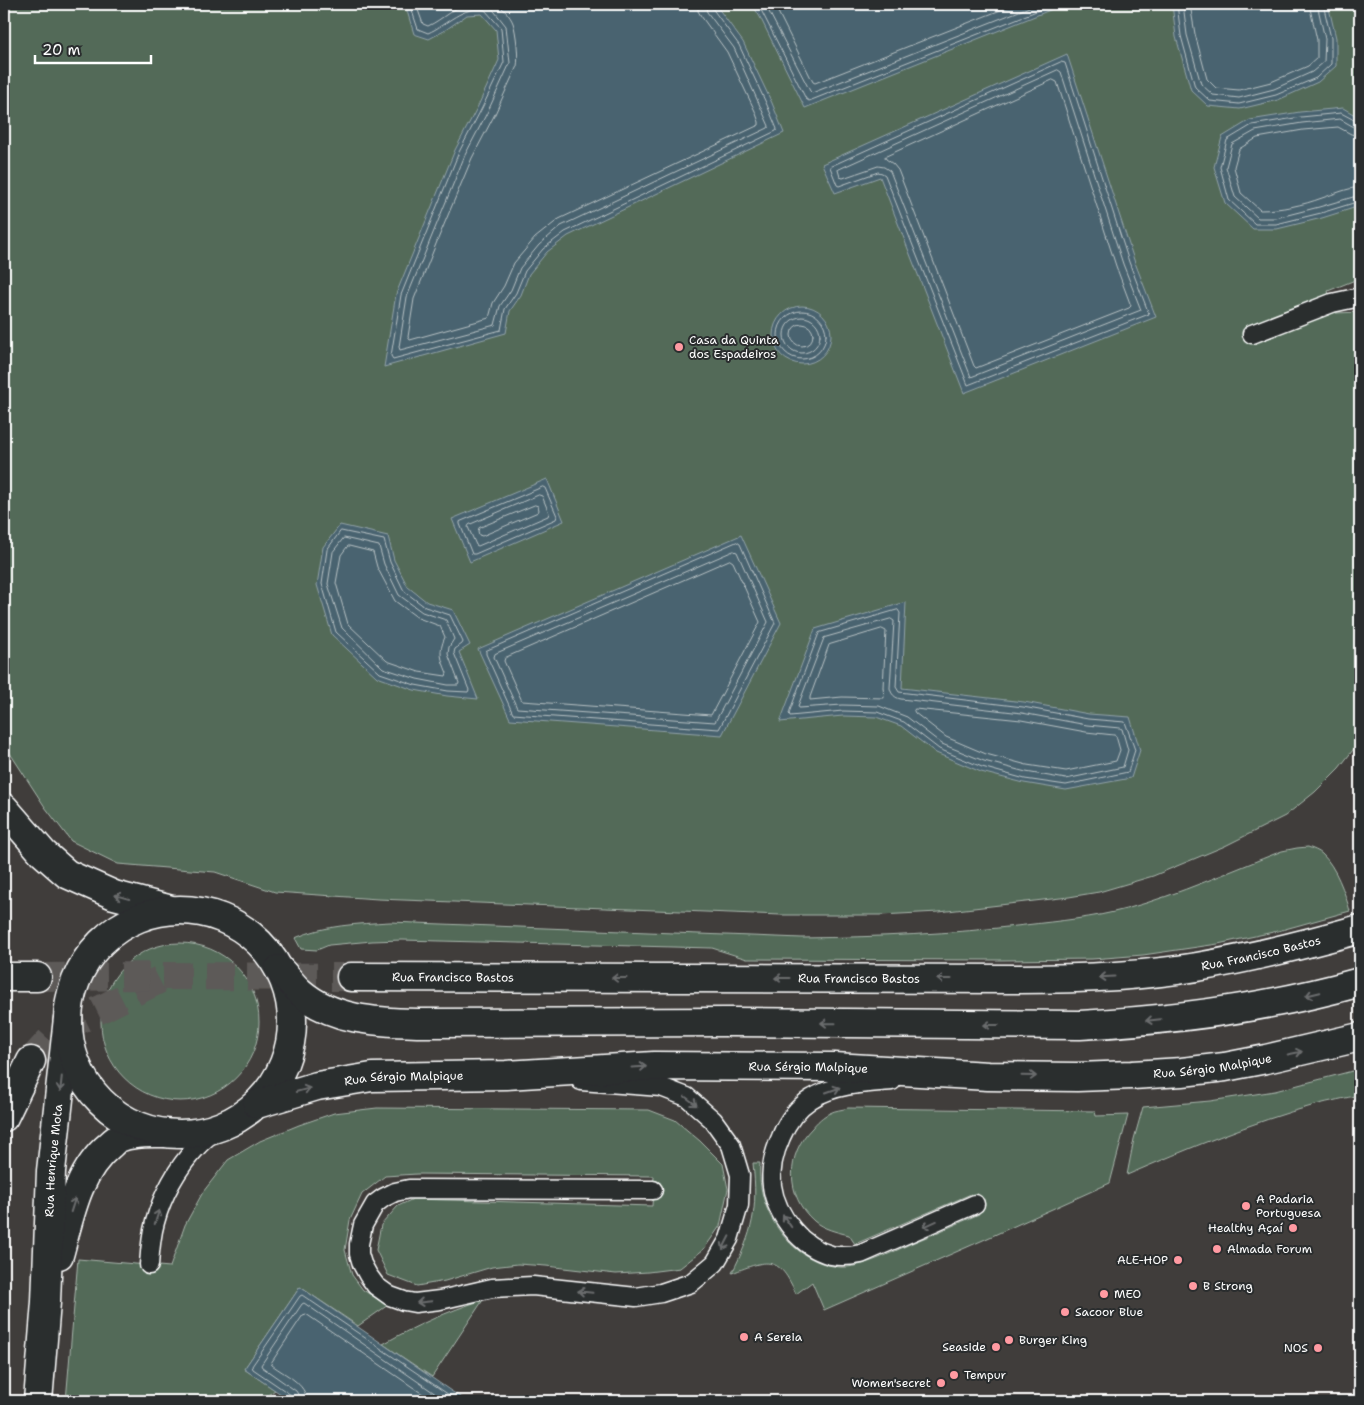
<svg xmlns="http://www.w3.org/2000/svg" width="1364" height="1405" font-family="'Shantell Sans',sans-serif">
  <rect width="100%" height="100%" fill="#403d3b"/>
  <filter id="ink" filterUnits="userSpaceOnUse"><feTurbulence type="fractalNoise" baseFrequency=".02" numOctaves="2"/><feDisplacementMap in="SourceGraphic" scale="10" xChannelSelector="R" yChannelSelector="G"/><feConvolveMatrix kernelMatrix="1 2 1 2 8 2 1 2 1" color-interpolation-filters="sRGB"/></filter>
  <g filter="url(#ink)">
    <g fill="#526b58" stroke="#a8b5ac">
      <path d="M4,4h1356v274l-32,13 8,22 24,-1v429l-21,27 -24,24 -30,24 -60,30 -72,30 -54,16 -30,5 -130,15 -59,3h-99l-403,-16 -103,-7 -60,-20 -97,-8 -47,-23 -26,-34 -41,-63z"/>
      <path d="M1308,847c5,2 11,4 14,7 14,13 23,39 28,57l-72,20 -60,13 -75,11 -51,4 -91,1 -254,-1 -35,-11 -310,-8 -30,1 -43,4 -12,5 -16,-1 -6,-11c30,-13 62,-14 95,-16l412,16c75,-1 149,-4 223,-13 34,-4 68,-7 101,-16 54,-15 104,-38 156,-58l15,-3z"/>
      <circle cx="180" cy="1022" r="79"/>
      <path d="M1360,1069v26c-15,3 -30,6 -45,10 -63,17 -128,44 -188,70l7,-36 9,-32 67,-6 65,-10z"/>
      <path d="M377,1108l272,2 26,10 25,21 23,23 5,25 -8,37 -16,23 -24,19 -32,4 -32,2 -70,-8 -28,-2 -26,3 -47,14 -28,5 -29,-11 -12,-25 5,-25 17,-19 15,-7 239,7 2,-30 -237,-2 -32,2 -23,18 -12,26 -5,30 7,25 11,15 25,15 -30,21 -58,-39 -56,82 31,21 -15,11h-194l12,-142 92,8 15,-42 18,-33 25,-32 32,-19 39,-16 35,-12z"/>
      <path d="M848,1108l247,3 1,5 32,-1 -18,68 -129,58 -157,69 -12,-28 -16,12c-17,-39 -28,-35 -64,-21 21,-42 26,-62 21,-110h7c-2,27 6,50 22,71 14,18 35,31 58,33 20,2 53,-15 72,-24 22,-9 45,-19 67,-29l-8,-20 -116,50 -6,-9c-12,-3 -26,-6 -35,-14 -29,-25 -28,-67 -2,-93 5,-6 11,-12 18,-15 5,-3 12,-3 18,-5z"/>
      <path d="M483,1300l-51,77 -49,-33c32,-18 65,-33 100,-44z"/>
    </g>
    <g fill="#4a646f" stroke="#92a2a9">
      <path d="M408,4h307l28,38 29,61 12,30 -216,103 -21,16 -18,22 -8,21 -11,16 -4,22 -122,34 12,-73 59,-144 23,-44 21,-46 -3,-30 -14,-16 -15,1 -23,16 -15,8 -15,-5 -7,-23z"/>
      <path d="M752,4h303v4l-250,100 -45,-91z"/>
      <path d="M1172,4h156l8,34v28l-18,16 -40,18 -38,9 -32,-3 -17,-16 -15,-53z"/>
      <path d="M1067,54l67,206 22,57 -192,76 -84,-216 -45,16 -13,-29z"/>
      <path d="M1343,108l17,10v88l-38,12 -45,11h-24l-28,-26 -11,-36 8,-30 28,-17 50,-8z"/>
      <circle cx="802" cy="335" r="29"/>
      <path d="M547,479l17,42 -94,41 -18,-43z"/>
      <path d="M340,525l48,11 6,24 14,27 19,15 26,8 17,35 -11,7 19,47 -31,-3 -33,-6 -37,-13 -45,-42 -15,-50 6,-38z"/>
      <path d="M741,535l40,88 -59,112 -212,-16 -32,-70z"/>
      <path d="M906,602l-4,86 122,14 65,12 41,3 10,33 -9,28 -65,12 -42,-7 -43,-11 -45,-19 -35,-27 -25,-9 -33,-1 -63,6 35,-93z"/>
      <path d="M300,1287l151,104 16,10h-176l-47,-32z"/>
    </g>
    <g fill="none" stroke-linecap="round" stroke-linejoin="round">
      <g stroke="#b7c1c5" stroke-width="1">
        <path d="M412,4v7l6,18 10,4c19,-8 35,-28 57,-23l16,18 3,34 -22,46 -23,44 -58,143 -10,61 2,3 108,-29 4,-21 11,-16 9,-22 18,-22 22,-17 211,-101 1,-2 -10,-24 -28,-60 -27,-37 -1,-4"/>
        <path d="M419,4l-1,6 5,14 5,2c14,-6 26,-20 41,-22"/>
        <path d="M487,4l4,3 15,19 4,37 -22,48 -23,44 -58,142 -8,50 1,3 95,-25 5,-19 11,-16 9,-22 19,-23 22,-19 207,-98 1,-2 -35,-78 -27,-36 -2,-8"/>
        <path d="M498,4c5,5 12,11 15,19 3,8 6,35 4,43l-22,48 -23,44 -34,81 -24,60 -6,38 2,3 79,-22 4,-15 11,-17 10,-23 21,-25 24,-19 200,-94v-3l-4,-11 -28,-59 -26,-36 -3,-5v-7"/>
        <path d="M758,4l48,95 3,2 240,-95 1,-2"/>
        <path d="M765,4l45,87 2,2 225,-89"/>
        <path d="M774,4l39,78 2,1 201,-79"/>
        <path d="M1177,4l4,32 14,51 15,14 29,3 37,-9 40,-17 15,-14v-26l-8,-34"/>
        <path d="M1183,4l4,31 14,49 12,11 26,3 35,-9 38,-17 12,-10 1,-23 -8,-35"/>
        <path d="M1190,4l5,30 12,45 9,9 23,2 32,-8 37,-16 9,-8v-18l-8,-36"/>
        <path d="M1061,62l4,1 64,199 20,52 -181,71 -83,-210 -3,-2 -4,-1 -39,14 -2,-1 -7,-18z"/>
        <path d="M1058,70l3,2 62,192 18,46 -170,67 -81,-206 -6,-4 -6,-1 -35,12 -3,-1 -2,-7z"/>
        <path d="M1053,80l4,2 59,184 15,40 -2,2 -153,60 -2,-2 -76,-196 -5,-6 -7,-5 -1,-2z"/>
        <path d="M1360,122l-4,-1 -15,-8 -40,4 -49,8 -25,15 -7,27 9,33 26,24h21l45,-11 39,-12"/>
        <path d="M1360,128l-6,-1 -14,-8 -38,4 -47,8 -23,13 -6,23 9,30 23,21h18l43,-11 41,-12"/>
        <path d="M1360,136l-9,-2 -13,-7 -35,3 -46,8 -18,11 -5,18 7,26 19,17c21,0 43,-5 62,-12 12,-4 26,-10 38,-11"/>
        <circle cx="802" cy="335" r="24"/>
        <circle cx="802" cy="335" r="18"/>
        <circle cx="802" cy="335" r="11"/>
        <path d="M543,487l2,1 12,28 -1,3 -81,35h-3l-12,-30v-2z"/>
        <path d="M539,495l3,1 7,17 -1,3 -70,30 -2,-1 -8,-18 1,-2z"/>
        <path d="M535,505l3,1 1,4 -1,2 -56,24 -3,-1 -1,-4 1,-3z"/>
        <path d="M341,531l43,9 6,22 14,29 21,16 25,8 13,27 -1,2 -7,5 -1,4 15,37 -1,2 -20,-1 -33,-6 -35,-12 -44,-41 -14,-48 5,-34z"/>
        <path d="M344,538l35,8 5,18 15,31 23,17 24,8 8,19 -5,8 -1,7 11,29 -1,2h-10l-31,-6 -34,-11 -41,-40 -14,-44 5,-32z"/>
        <path d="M737,542l3,2 35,79 -56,106 -206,-15 -27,-60v-3z"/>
        <path d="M349,546l24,6 4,15 18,34 23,17 22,8 5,11c-7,16 -4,21 2,36l-1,3 -27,-4 -32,-11 -39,-37 -12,-41 5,-28 6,-8z"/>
        <path d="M734,551l3,1 31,70 -53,100 -198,-14 -23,-51 1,-3z"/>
        <path d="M730,560l3,2 27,60 -49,93 -189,-14 -18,-40 1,-3z"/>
        <path d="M898,610l2,3 -4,74 3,5 124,15 65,12 37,3 10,28 -7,22 -62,13 -41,-6 -43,-12 -43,-18 -35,-27 -27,-10 -34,-1 -53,5 -1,-3 30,-80z"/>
        <path d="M891,619l3,2 -4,67c1,6 5,10 11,11l121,14 65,12 33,3 2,1 6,21 -5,17 -57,12 -40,-7 -42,-11 -42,-17 -35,-27 -28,-11 -37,-1 -43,3 -1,-2 26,-68z"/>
        <path d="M882,629l4,2 -3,56 1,11 -42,-1 -32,3v-3l19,-52z"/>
        <path d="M915,709l106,11 65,12 28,3 2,1 4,14 -4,11 -50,10 -39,-6 -41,-11 -40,-17 -31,-24 -1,-2z"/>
        <path d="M293,1401l-2,-6 -38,-26 -1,-3 48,-70 2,-1 156,106"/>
        <path d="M299,1401v-5l-3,-5 -34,-24 -1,-2 41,-61 2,-1 142,98"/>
        <path d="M307,1401c-1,-18 -22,-26 -35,-36l-1,-2 32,-48 3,-1 127,87"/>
      </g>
      <path stroke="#5d5a58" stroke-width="28" stroke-dasharray="28 14" stroke-linecap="butt" d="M31,1061l28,-31 108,-54"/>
      <path stroke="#5d5a58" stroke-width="28" stroke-dasharray="28 14" stroke-linecap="butt" d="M37,977l130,-1 184,1"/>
      <defs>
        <g id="lane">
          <path d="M1252,334l80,-31 28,-6"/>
          <path d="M581,1081l80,6 26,10 26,23 18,25 9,30 -1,30 -10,34 -14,24 -24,20 -30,10 -25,4 -103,-11 -41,2 -52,12 -25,3 -11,-2 -14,-5 -14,-10 -8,-11 -6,-11 -3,-10v-10l4,-19 12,-21 8,-6 12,-6 14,-3 244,1"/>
          <path d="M892,1081c-27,2 -57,3 -81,18 -14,9 -24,23 -30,38 -16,35 -12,64 12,93 10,12 23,21 38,25 10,2 20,1 30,-1l114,-50"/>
          <path d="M149,1265c1,-15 2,-29 6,-43 7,-26 22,-54 41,-74 7,-8 15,-14 23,-21"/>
        </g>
        <g id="street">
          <path d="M4,1117l27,-56"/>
          <path d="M59,1255c11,-39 18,-83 51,-110 3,-3 6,-6 9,-7 13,-6 29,-5 43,-5"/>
          <path id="s1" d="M38,1401l8,-99 5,-131 17,-153"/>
        </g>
        <g id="secondary">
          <path d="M4,808l39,45 24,21 47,21 54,14"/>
          <circle cx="180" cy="1022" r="112"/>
          <path d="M279,969c7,7 13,16 21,23 32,28 76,30 117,31l315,-1 348,3c95,-5 189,-17 280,-43"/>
          <path d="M4,977h33"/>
          <path id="s2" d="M351,977l667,2c60,0 120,-2 179,-12 55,-9 109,-23 163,-38"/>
          <path id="s3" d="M257,1104l60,-18 55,-9 134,-2 148,-9 180,1 154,9 89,1 55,-2 50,-3 43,-5 41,-8 94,-22"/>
        </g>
      </defs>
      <use href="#lane" stroke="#fff" stroke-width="21"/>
      <use href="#street" stroke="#fff" stroke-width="31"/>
      <use href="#secondary" stroke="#fff" stroke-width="31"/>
      <use href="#lane" stroke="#2a2d2e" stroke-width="18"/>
      <use href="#street" stroke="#2a2d2e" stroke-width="28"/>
      <use href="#secondary" stroke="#2a2d2e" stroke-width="28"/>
    </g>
    <defs><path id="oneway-shaft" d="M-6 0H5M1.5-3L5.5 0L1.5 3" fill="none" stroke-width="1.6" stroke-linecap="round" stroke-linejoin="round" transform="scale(1.25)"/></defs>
    <g stroke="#6a6c6d">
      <use href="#oneway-shaft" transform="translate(122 897) rotate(-165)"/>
      <use href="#oneway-shaft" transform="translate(1107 977) rotate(177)"/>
      <use href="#oneway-shaft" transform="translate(619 978) rotate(-180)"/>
      <use href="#oneway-shaft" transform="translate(782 978) rotate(-180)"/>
      <use href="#oneway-shaft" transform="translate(944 979) rotate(-180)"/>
      <use href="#oneway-shaft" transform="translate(1313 994) rotate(167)"/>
      <use href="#oneway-shaft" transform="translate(1153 1020) rotate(174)"/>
      <use href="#oneway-shaft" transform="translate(828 1023) rotate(-179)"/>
      <use href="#oneway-shaft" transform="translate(991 1025) rotate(-180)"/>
      <use href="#oneway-shaft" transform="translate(1295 1053) rotate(-12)"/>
      <use href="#oneway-shaft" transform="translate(639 1067) rotate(-3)"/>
      <use href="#oneway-shaft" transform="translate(1029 1076) rotate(1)"/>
      <use href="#oneway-shaft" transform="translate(61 1084) rotate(96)"/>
      <use href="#oneway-shaft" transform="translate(303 1090) rotate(-15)"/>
      <use href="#oneway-shaft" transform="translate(833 1090) rotate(-19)"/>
      <use href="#oneway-shaft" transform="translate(691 1101) rotate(37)"/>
      <use href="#oneway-shaft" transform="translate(73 1205) rotate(-72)"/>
      <use href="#oneway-shaft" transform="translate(157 1217) rotate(-72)"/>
      <use href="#oneway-shaft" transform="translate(787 1221) rotate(-125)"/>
      <use href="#oneway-shaft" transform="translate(930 1224) rotate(156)"/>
      <use href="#oneway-shaft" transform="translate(726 1243) rotate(117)"/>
      <use href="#oneway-shaft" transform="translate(585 1292) rotate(-174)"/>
      <use href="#oneway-shaft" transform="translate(424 1302) rotate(174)"/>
    </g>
  </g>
  <g fill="#ff9aa2" stroke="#2a2d2e" stroke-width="2">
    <circle cx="679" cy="347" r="5"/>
    <circle cx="1246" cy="1206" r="5"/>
    <circle cx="1293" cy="1228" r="5"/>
    <circle cx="1217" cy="1249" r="5"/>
    <circle cx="1178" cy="1260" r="5"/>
    <circle cx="1193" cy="1286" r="5"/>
    <circle cx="1104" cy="1294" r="5"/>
    <circle cx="1065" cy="1312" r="5"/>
    <circle cx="744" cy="1337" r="5"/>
    <circle cx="1009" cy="1340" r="5"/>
    <circle cx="996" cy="1347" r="5"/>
    <circle cx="1318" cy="1348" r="5"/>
    <circle cx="954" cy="1375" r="5"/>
    <circle cx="941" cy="1383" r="5"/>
  </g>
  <g text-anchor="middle" stroke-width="4" stroke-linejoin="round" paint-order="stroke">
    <g font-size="12" fill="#fff" stroke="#2a2d2e" text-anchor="start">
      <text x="689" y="344">Casa da Quinta<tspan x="689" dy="14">dos Espadeiros</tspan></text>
      <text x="1256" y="1203">A Padaria<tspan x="1256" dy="14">Portuguesa</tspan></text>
      <text x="1283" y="1232" text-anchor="end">Healthy Açaí</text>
      <text x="1227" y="1253">Almada Forum</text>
      <text x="1168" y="1264" text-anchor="end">ALE-HOP</text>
      <text x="1203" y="1290">B Strong</text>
      <text x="1114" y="1298">MEO</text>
      <text x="1075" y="1316">Sacoor Blue</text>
      <text x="754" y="1341">A Sereia</text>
      <text x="1019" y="1344">Burger King</text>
      <text x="986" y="1351" text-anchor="end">Seaside</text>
      <text x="1308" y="1352" text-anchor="end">NOS</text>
      <text x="964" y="1379">Tempur</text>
      <text x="931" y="1387" text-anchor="end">Women'secret</text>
    </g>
    <g font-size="12" fill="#fff" stroke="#2a2d2e">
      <text dy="4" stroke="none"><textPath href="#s2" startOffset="912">Rua Francisco Bastos</textPath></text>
      <text dy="4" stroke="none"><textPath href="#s2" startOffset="102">Rua Francisco Bastos</textPath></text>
      <text dy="4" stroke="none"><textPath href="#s2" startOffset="508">Rua Francisco Bastos</textPath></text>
      <text dy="4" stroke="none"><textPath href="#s3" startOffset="960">Rua Sérgio Malpique</textPath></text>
      <text dy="4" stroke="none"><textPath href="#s3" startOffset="555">Rua Sérgio Malpique</textPath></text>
      <text dy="4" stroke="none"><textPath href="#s3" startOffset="150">Rua Sérgio Malpique</textPath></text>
      <text dy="4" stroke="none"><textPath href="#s1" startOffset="241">Rua Henrique Mota</textPath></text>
    </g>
  </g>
  <rect width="1364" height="1405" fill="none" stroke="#2a2d2e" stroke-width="20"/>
  <rect x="10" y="10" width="1344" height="1385" fill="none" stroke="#fff" stroke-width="2" filter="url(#ink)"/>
  <path d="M35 55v8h116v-8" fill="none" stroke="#ffffff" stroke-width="2.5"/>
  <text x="42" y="55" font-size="15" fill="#ffffff" stroke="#2a2d2e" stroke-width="4" paint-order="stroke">20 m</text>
</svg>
